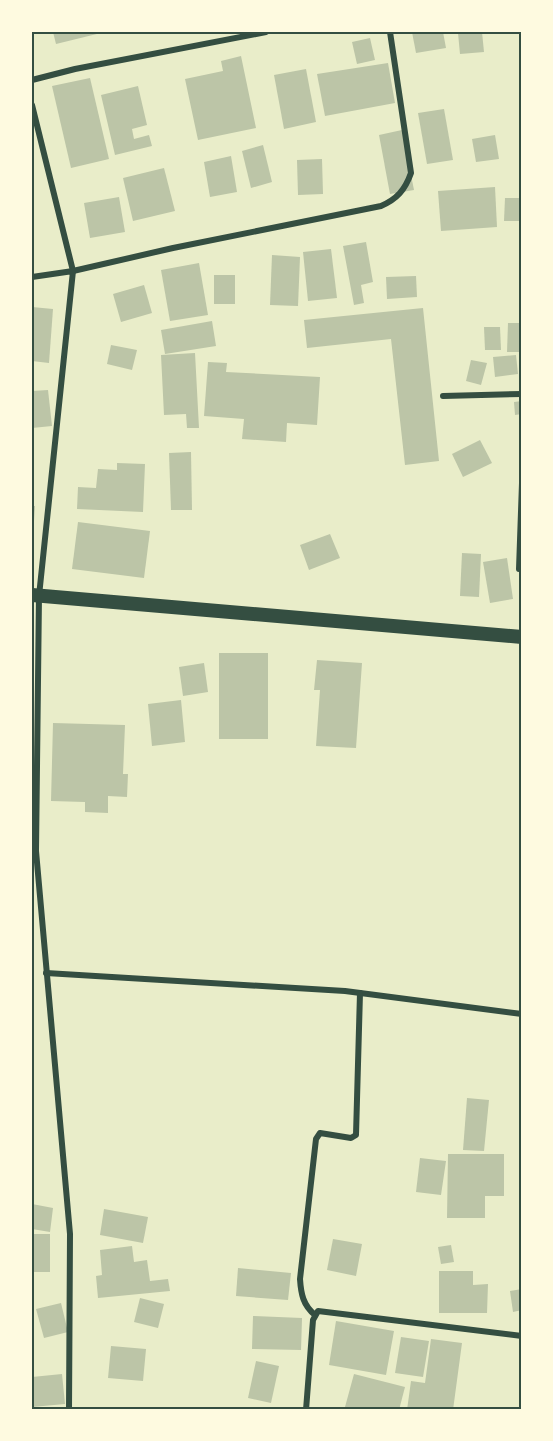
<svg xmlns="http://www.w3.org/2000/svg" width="553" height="1441" font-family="'PT Sans Narrow',sans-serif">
  <rect width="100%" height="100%" fill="#e9edc9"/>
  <g fill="#bcc5a7">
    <path d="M53,32h52l-49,12z"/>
    <path d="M412,32h31l3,16 -30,5z"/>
    <path d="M482,32l2,20 -24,2 -2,-21z"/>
    <path d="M370,38l5,22 -18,4 -5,-22z"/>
    <path d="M241,56l15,72 -58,12 -13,-61 38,-8 -2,-10z"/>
    <path d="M388,63l7,40 -70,13 -8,-42z"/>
    <path d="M306,69l10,53 -32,7 -10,-54z"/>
    <path d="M90,78l19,81 -38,9 -19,-82z"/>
    <path d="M138,86l9,39 -15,4 2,10 15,-4 3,11 -37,9 -14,-60z"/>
    <path d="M444,109l9,51 -26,4 -9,-51z"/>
    <path d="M402,130l12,60 -24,4 -11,-59z"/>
    <path d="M495,135l4,24 -23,3 -4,-23z"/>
    <path d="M263,145l9,37 -21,6 -9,-37z"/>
    <path d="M231,156l6,36 -27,5 -6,-35z"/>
    <path d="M322,159l1,35 -25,1 -1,-35z"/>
    <path d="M164,168l11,43 -42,10 -10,-43z"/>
    <path d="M495,187l2,40 -56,4 -3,-40z"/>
    <path d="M119,197l6,35 -35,6 -6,-35z"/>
    <path d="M505,198h17v23h-18z"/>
    <path d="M366,242l7,40 -12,3 3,18 -10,2 -11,-59z"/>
    <path d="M331,249l6,49 -29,3 -5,-49z"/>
    <path d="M272,255l28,2 -2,49 -28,-1z"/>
    <path d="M199,263l9,52 -38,6 -9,-51z"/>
    <rect x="214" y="275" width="21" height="29"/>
    <path d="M416,276l1,21 -30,2 -1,-22z"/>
    <path d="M144,285l8,28 -31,9 -8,-28z"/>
    <path d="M32,307l21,2 -4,54 -17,-2z"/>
    <path d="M423,308l16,153 -34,4 -14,-126 -84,9 -3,-28z"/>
    <path d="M212,321l4,25 -51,8 -4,-24z"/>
    <path d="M508,323h14v29h-15z"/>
    <path d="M484,327h16l1,23h-16z"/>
    <path d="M111,345l26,5 -5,20 -25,-6z"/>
    <path d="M195,353l4,75h-12l-1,-14 -22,1 -3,-60z"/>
    <path d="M516,355l2,19 -23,3 -2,-20z"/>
    <path d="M471,360l16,3 -6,22 -15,-4z"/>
    <path d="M208,362l19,1 -1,9 94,5 -3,48 -30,-2 -1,19 -44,-3 2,-20 -40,-3z"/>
    <path d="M48,390l4,36 -20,2v-37z"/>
    <path d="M522,401v13l-7,1 -1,-13z"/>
    <path d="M480,440l12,23 -29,14 -11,-23z"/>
    <path d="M191,452l1,58h-21l-2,-57z"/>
    <path d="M117,463l28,1 -2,48 -66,-3 1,-22 18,1 2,-19 19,1z"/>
    <path d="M32,506h3l-2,29h-1z"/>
    <path d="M78,522l72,9 -6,47 -72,-9z"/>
    <path d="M330,534l10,24 -31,12 -9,-25z"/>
    <path d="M462,553l19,1 -2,43 -19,-1z"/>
    <path d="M507,558l6,41 -23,4 -7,-41z"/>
    <rect x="219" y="653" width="49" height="86"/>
    <path d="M317,660l45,3 -6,85 -40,-2 4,-56h-6z"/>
    <path d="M204,663l4,29 -25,4 -4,-29z"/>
    <path d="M181,700l4,42 -33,4 -4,-42z"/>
    <path d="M53,723l72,2 -2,49h5l-1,23 -19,-1v17l-23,-1v-10l-34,-1z"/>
    <path d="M467,1098l22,2 -5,51 -21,-1z"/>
    <path d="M448,1154h56v42h-19v22h-38z"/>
    <path d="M420,1158l26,3 -5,34 -25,-3z"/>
    <path d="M32,1204l21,4 -3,24 -18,-3z"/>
    <path d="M104,1209l44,8 -5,26 -43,-8z"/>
    <rect x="32" y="1234" width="18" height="38"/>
    <path d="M333,1239l29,5 -6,32 -29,-6z"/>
    <path d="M451,1245l3,17 -13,2 -3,-17z"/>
    <path d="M132,1246l2,16 13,-2 3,21 18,-2 2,12 -72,7 -2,-22 6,-1 -2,-25z"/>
    <path d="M238,1268l53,5 -3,27 -52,-4z"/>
    <path d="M439,1271h34v14l15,-1 -1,29h-48z"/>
    <path d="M522,1289v21l-9,2 -3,-21z"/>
    <path d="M140,1298l24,6 -6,24 -24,-6z"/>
    <path d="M61,1303l7,29 -24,6 -8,-29z"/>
    <path d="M253,1316l49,2 -1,32 -49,-1z"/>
    <path d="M336,1321l58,10 -8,44 -57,-10z"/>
    <path d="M401,1337l28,4 -6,36 -28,-4z"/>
    <path d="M431,1339l31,4 -9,67h-46l4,-29 14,2z"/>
    <path d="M111,1346l35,3 -3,32 -35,-3z"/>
    <path d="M256,1361l23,5 -8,37 -23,-5z"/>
    <path d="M62,1374l3,30 -33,3v-30z"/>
    <path d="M354,1374l51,13 -6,23h-42l-12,-3z"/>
  </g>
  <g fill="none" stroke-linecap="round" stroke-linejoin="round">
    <g stroke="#344e41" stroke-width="6">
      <path d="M32,80l43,-11 191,-37"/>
      <path d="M32,105l41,166 100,-23 208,-42c16,-7 24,-16 30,-33l-21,-141"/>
      <path d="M32,277l41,-6 -34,325 -3,255 34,383 -1,176"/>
      <path d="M443,396l79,-2"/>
      <path d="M519,569l3,-86"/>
      <path d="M46,973l299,18 177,23"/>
      <path d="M315,1315c-12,-10 -14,-21 -15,-36l16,-140 4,-6 31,5 5,-3 4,-142"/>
      <path d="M306,1410l7,-90 5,-9 204,25"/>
    </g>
    <path stroke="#344e41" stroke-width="14" d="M32,595l490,42"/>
  </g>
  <rect width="553" height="1441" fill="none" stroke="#fefae0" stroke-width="66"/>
  <rect x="33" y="33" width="487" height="1375" fill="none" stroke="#344e41" stroke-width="2"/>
</svg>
